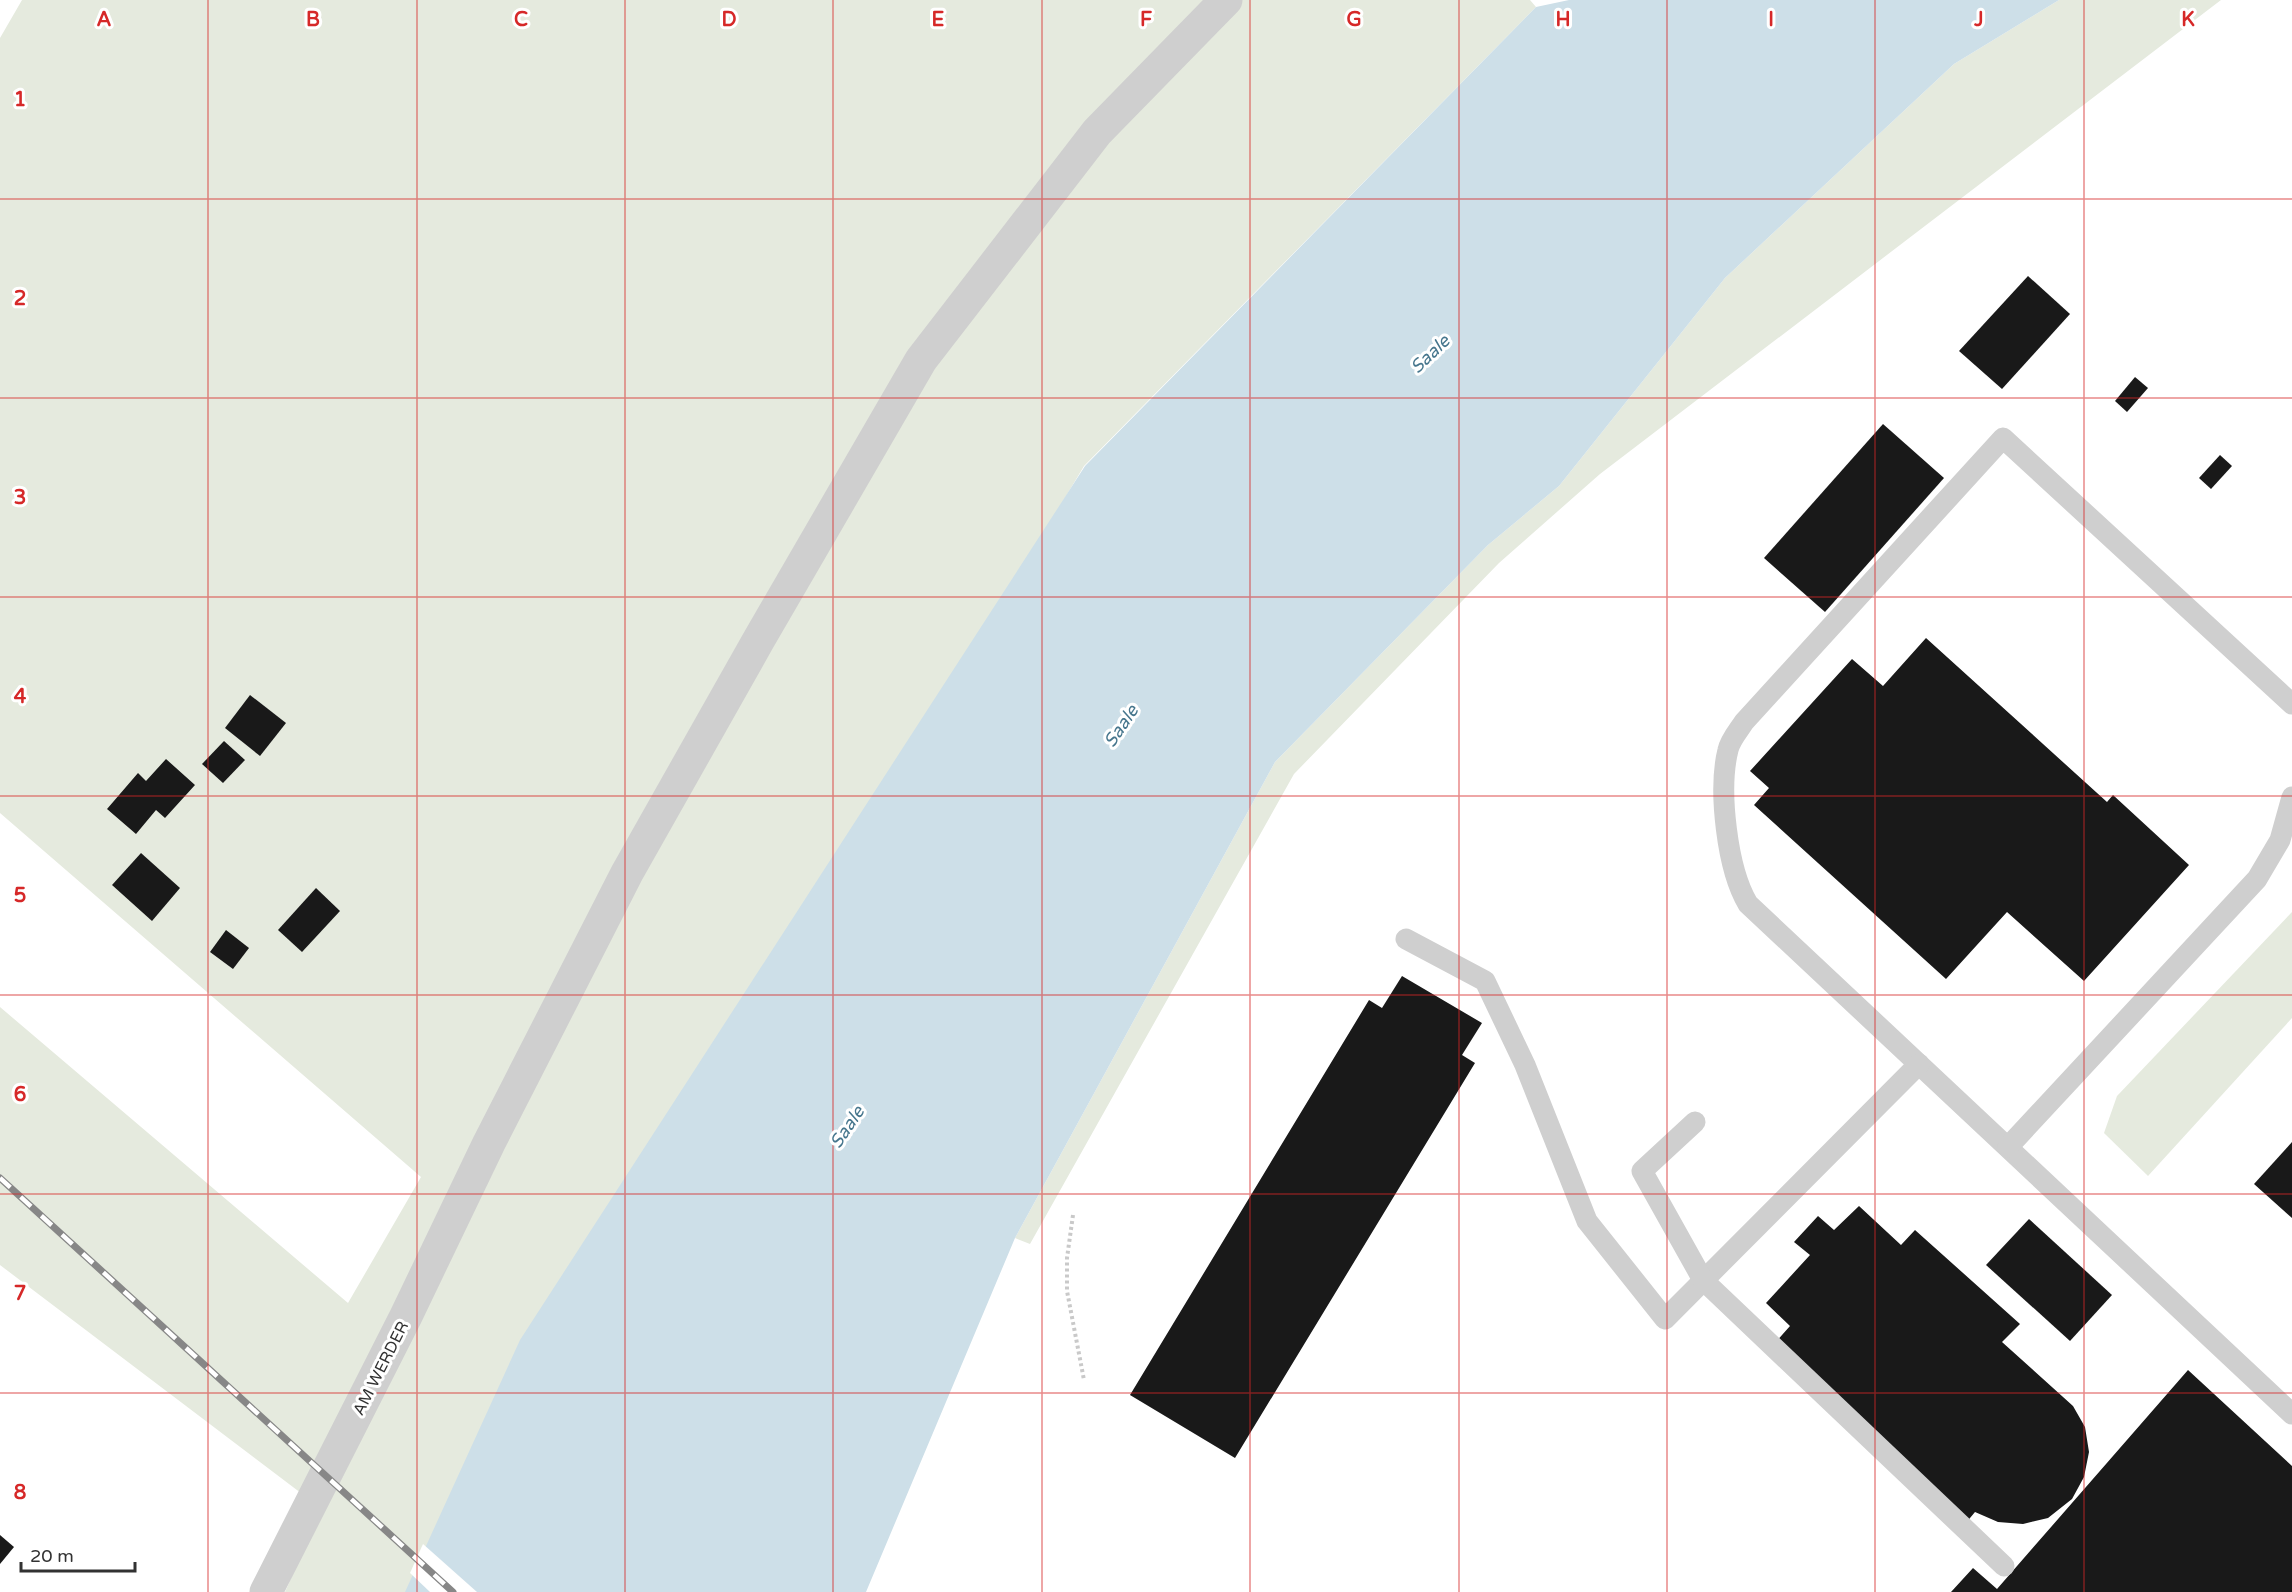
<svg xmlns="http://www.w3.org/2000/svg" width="2292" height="1592" font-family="'Varela Round',sans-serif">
  <rect width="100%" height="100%" fill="#fff"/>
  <g fill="#e5eade">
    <path d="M22,0h1508l6,7 -452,459 -673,1126h-126l37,-83 -322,-244v-258l348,296 73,-126 -421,-364v-775z"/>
    <path d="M2059,0h162l-621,474 -101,89 -205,211 -264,470 -15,-6 260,-476 213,-217 71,-59 166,-208 229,-214z"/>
    <path d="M2292,912v106l-144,158 -44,-43 13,-37z"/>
  </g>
  <path fill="#cddfe8" d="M1569,0h490l-105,64 -229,214 -166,208 -71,59 -213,217 -260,476 -149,354h-461l115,-252 565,-874 451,-459z"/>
  <path fill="#fff" d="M423,1544l54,48h-47l-20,-19z"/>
  <g fill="#191919">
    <path d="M2028,276l42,38 -68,75 -43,-38z"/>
    <path d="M2135,377l13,11 -21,24 -12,-11z"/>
    <path d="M1883,424l61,54 -119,134 -61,-54z"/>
    <path d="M2220,455l12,11 -21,23 -12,-11z"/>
    <path d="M1926,638l181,164 6,-7 76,70 -105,116 -77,-69 -61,67 -192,-174 15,-17 -19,-17 102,-112 31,27z"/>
    <path d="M250,695l36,28 -26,33 -35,-28z"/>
    <path d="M224,741l21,19 -22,23 -21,-19z"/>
    <path d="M166,759l29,26 -30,33 -9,-8 -20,24 -29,-25 31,-36 8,8z"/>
    <path d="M141,853l39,35 -28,33 -40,-36z"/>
    <path d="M316,888l24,23 -38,41 -24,-22z"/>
    <path d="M226,930l23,18 -16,21 -23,-17z"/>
    <path d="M1402,976l80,47 -20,32 13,8 -240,395 -105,-63 239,-395 13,8z"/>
    <path d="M2292,1142v76l-38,-34z"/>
    <path d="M1859,1206l42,39 14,-15 105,94 -18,18 71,64 12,21 4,25 -5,25 -12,22 -24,19 -25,6 -25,-2 -23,-10 -10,12 -191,-180 16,-18 -24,-23 44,-48 -16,-13 24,-26 16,14z"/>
    <path d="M2029,1219l83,76 -42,46 -84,-76z"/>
    <path d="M2188,1370l104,96v126h-341l22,-24 24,21z"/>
    <path d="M0,1535l14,12 -14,17z"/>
  </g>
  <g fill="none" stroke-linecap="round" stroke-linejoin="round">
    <path stroke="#c9c9c9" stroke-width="4" stroke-dasharray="3 3" stroke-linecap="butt" d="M1073,1215l-6,43v33l17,89"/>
    <g stroke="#cfcfcf" stroke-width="21">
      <path d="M2292,704l-289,-266 -259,284c-5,8 -14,18 -16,28 -10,40 -1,119 20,154l544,510"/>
      <path d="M1406,939l79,42 40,84 62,156 78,98 254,-255"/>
      <path d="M1695,1122l-53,49 61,109 301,286"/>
      <path d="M2008,1147l249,-268 23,-39 12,-43"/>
    </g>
    <path stroke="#cfcfcf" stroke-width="33" d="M266,1592l140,-276 83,-173 138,-270 131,-232 163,-281 176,-228 129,-132"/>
    <defs>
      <path id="rail" d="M0,1178l453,414"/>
    </defs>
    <use href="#rail" stroke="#878787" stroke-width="7"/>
    <use href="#rail" stroke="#fff" stroke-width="4.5" stroke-dasharray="14" stroke-linecap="butt"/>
  </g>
  <path fill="none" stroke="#d62828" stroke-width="1.5" stroke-opacity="0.55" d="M208,0v1592M417,0v1592M625,0v1592M833,0v1592M1042,0v1592M1250,0v1592M1459,0v1592M1667,0v1592M1875,0v1592M2084,0v1592M0,199h2292M0,398h2292M0,597h2292M0,796h2292M0,995h2292M0,1194h2292M0,1393h2292"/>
  <g text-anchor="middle" stroke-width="6" stroke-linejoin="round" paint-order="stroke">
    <g font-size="16" fill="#323232" stroke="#fff">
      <text transform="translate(380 1368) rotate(-63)" y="6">AM WERDER</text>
    </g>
    <g font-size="18" font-style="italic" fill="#46768d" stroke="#fff">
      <text transform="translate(1430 354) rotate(-44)" y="6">Saale</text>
      <text transform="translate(1121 726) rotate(-56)" y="6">Saale</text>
      <text transform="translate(847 1127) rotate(-56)" y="6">Saale</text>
    </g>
  </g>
  <g font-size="20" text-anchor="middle" font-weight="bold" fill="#d62828" stroke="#fff" stroke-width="6" stroke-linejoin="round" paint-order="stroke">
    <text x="104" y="26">A</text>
    <text x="313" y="26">B</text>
    <text x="521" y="26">C</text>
    <text x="729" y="26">D</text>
    <text x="938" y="26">E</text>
    <text x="1146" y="26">F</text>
    <text x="1354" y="26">G</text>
    <text x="1563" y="26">H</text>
    <text x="1771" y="26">I</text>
    <text x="1979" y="26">J</text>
    <text x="2188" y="26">K</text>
    <text x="20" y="106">1</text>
    <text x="20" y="305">2</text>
    <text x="20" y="504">3</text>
    <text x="20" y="703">4</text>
    <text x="20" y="902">5</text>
    <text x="20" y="1101">6</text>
    <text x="20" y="1300">7</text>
    <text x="20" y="1499">8</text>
  </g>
  <path d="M21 1562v9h114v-9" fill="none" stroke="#323232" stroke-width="3"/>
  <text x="30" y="1562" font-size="18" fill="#323232" stroke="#ffffff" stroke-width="4.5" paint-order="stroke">20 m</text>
</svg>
